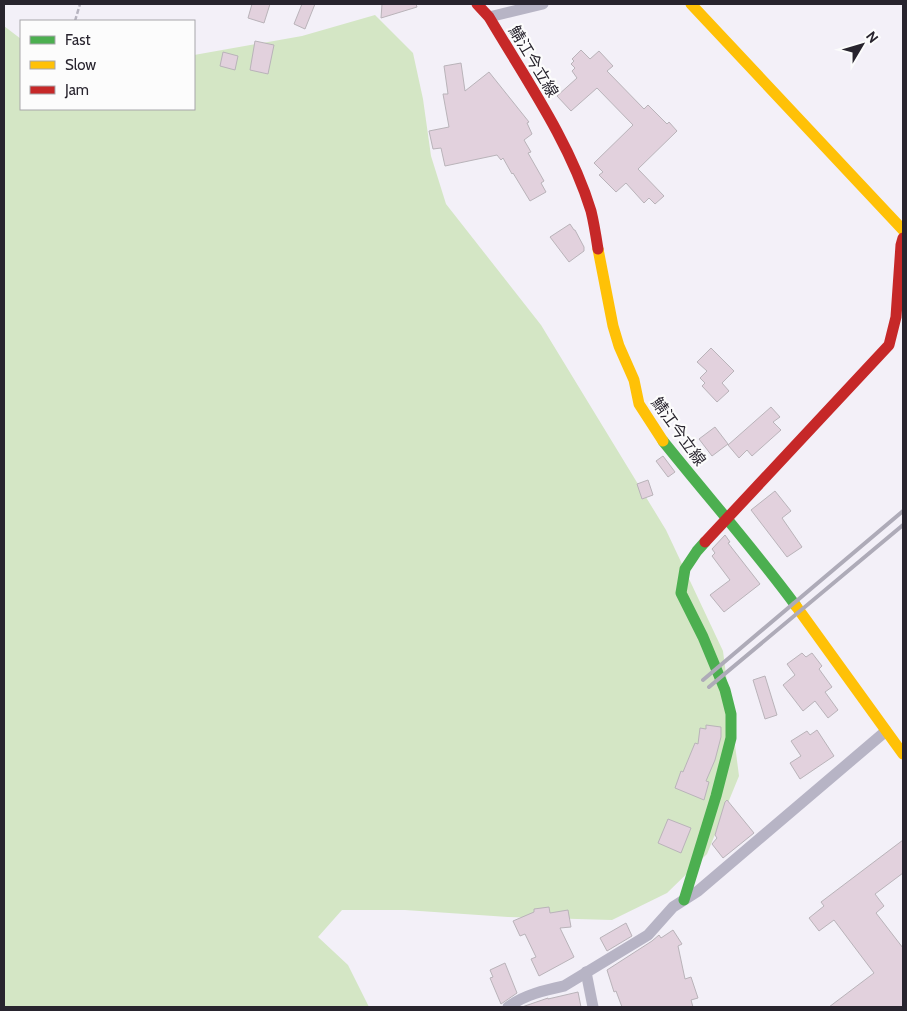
<svg xmlns="http://www.w3.org/2000/svg" width="907" height="1011" font-family="Cabin,'Noto Sans JP',sans-serif">
  <rect width="100%" height="100%" fill="#f3f0f8"/>
  <path fill="#d4e6c5" d="M375,15l38,38 10,46 8,57 15,48 95,121 125,205 57,121 16,125 -32,78 -40,39 -55,27 -104,-3 -103,-7h-63l-24,27 30,28 21,42h-365v-981l17,13v70h173v-54l108,-19z"/>
  <g fill="#e2d1dd" stroke="#b9b3b9">
    <path d="M252,4h18l-6,19 -16,-5z"/>
    <path d="M302,4h13l-10,25 -11,-5z"/>
    <path d="M382,4h34l1,3 -36,11z"/>
    <path d="M255,41l19,4 -6,29 -18,-4z"/>
    <path d="M581,50l9,9 9,-8 14,15 -6,5 37,38 4,-4 19,19 2,-2 8,9 -39,38 26,27 -9,8 -6,-6 -5,5 -18,-20 -10,9 -17,-17 4,-3 -9,-9 39,-38 -36,-37 -26,23 -14,-15 20,-18 -5,-7 3,-3 -4,-4 3,-3 -2,-2z"/>
    <path d="M223,52l15,4 -3,14 -15,-4z"/>
    <path d="M461,63l4,28 24,-19 40,50 -2,1 5,11 -8,6 7,12 -3,1 16,28 -3,2 5,9 -16,9 -17,-28 -1,1 -9,-16 -2,2 -4,-5 -52,11 -4,-18 -8,1 -4,-18 20,-4 -6,-33h5l-4,-28z"/>
    <path d="M570,224l4,6h1l9,17v4l-15,11 -19,-25z"/>
    <path d="M711,348l23,23 -12,12 7,8 -12,11 -15,-16 3,-3 -5,-5 7,-7 -10,-9z"/>
    <path d="M771,407l9,10 -7,5 8,8 -29,26 -5,-6 -8,8 -11,-13z"/>
    <path d="M715,427l13,17 -16,12 -13,-17z"/>
    <path d="M663,456l12,16 -7,5 -12,-16z"/>
    <path d="M648,480l5,15 -11,4 -5,-15z"/>
    <path d="M775,491l16,20 -9,7 20,29 -15,10 -36,-47z"/>
    <path d="M725,535l5,7 -2,1 32,41 -36,28 -14,-17 20,-15 -18,-24 3,-3 -3,-4z"/>
    <path d="M802,653l4,4 6,-4 10,13 -3,3 13,18 -7,5 13,18 -10,8 -13,-17 -12,10 -20,-26 12,-10 -8,-11z"/>
    <path d="M765,676l12,39 -12,4 -12,-39z"/>
    <path d="M706,725l15,2v10l-6,23 -9,21 3,1 -5,18 -29,-12 6,-17 2,1 12,-29 3,1 2,-16 6,1z"/>
    <path d="M817,730l17,26 -34,23 -10,-16 11,-7 -10,-15 16,-10 3,4z"/>
    <path d="M727,800l27,33 -31,25 -11,-14 5,-6 -2,-3 10,-33z"/>
    <path d="M668,819l23,9 -10,25 -23,-10z"/>
    <path d="M903,840v33l-28,21 9,12 -8,7 27,35v59h-74l45,-34 -40,-53 -15,11 -10,-13 15,-12 -3,-4z"/>
    <path d="M549,907l1,6 18,-3 3,17 -11,1 14,29 -35,19 -8,-17 5,-2 -11,-23 -5,2 -7,-15 21,-9v-3z"/>
    <path d="M626,923l6,13 -25,15 -7,-13z"/>
    <path d="M673,930l9,14 -4,2 7,33 6,-2 7,21 -7,2 2,7h-71l-6,-16 -2,1 -7,-22 45,-29 7,-6 2,3z"/>
    <path d="M505,963l12,30 -16,11 -11,-26 3,-1 -3,-7z"/>
    <path d="M578,992l3,15h-59l26,-9v1z"/>
  </g>
  <g fill="none" stroke-linecap="round" stroke-linejoin="round">
    <path stroke="#b7b4c0" stroke-width="2.5" stroke-dasharray="5 2.5" stroke-linecap="butt" d="M75,21l5,-17"/>
    <g stroke="#b7b4c5" stroke-width="11">
      <path d="M489,17l54,-13"/>
      <path d="M586,972l7,35"/>
      <path d="M508,1007c16,-12 37,-17 56,-21l84,-51 25,-28 25,-16 188,-160"/>
    </g>
    <g stroke="#4caf50" stroke-width="11">
      <path d="M663,441c44,55 91,108 133,165"/>
      <path d="M684,900l32,-104 15,-58v-24l-6,-24 -22,-53 -22,-44 4,-24 12,-18 8,-9"/>
    </g>
    <g stroke="#ffc107" stroke-width="11">
      <path d="M691,4l212,226"/>
      <path d="M598,249l15,77 6,20 15,34 5,24 24,37"/>
      <path d="M796,606l107,148"/>
    </g>
    <g stroke="#c62828" stroke-width="11">
      <path d="M477,4l12,13c36,61 81,125 102,194 3,12 5,25 7,38"/>
      <path d="M705,542l184,-197 7,-28 5,-72 2,-7"/>
    </g>
    <g stroke="#aeabb8" stroke-width="4">
      <path d="M703,680l200,-169"/>
      <path d="M709,687l194,-162"/>
    </g>
  </g>
  <g text-anchor="middle" stroke-width="4.5" stroke-linejoin="round" paint-order="stroke">
    <g font-size="16" fill="#28242e" stroke="#fcfcfc">
      <text transform="translate(534 61) rotate(59)" y="6">鯖江今立線</text>
      <text transform="translate(679 431) rotate(54)" y="6">鯖江今立線</text>
    </g>
  </g>
  <rect width="907" height="1011" fill="none" stroke="#28242e" stroke-width="10"/>
  <rect x="20" y="20" width="175" height="90" fill="#fcfcfc" stroke="#a7a6aa"/>
  <rect x="30" y="36" width="25" height="8" fill="#4caf50" stroke="#a7a6aa"/>
  <text x="65" y="45" font-size="15" fill="#28242e">Fast</text>
  <rect x="30" y="61" width="25" height="8" fill="#ffc107" stroke="#a7a6aa"/>
  <text x="65" y="70" font-size="15" fill="#28242e">Slow</text>
  <rect x="30" y="86" width="25" height="8" fill="#c62828" stroke="#a7a6aa"/>
  <text x="65" y="95" font-size="15" fill="#28242e">Jam</text>
  <g transform="translate(862 45) rotate(52)" stroke="#fcfcfc" stroke-width="4" paint-order="stroke">
  <path d="M0-4L9 19L0 12L-9 19Z" fill="#28242e"/>
  <text y="-8" font-size="14" font-weight="bold" text-anchor="middle" fill="#28242e">N</text>
  </g>
</svg>
